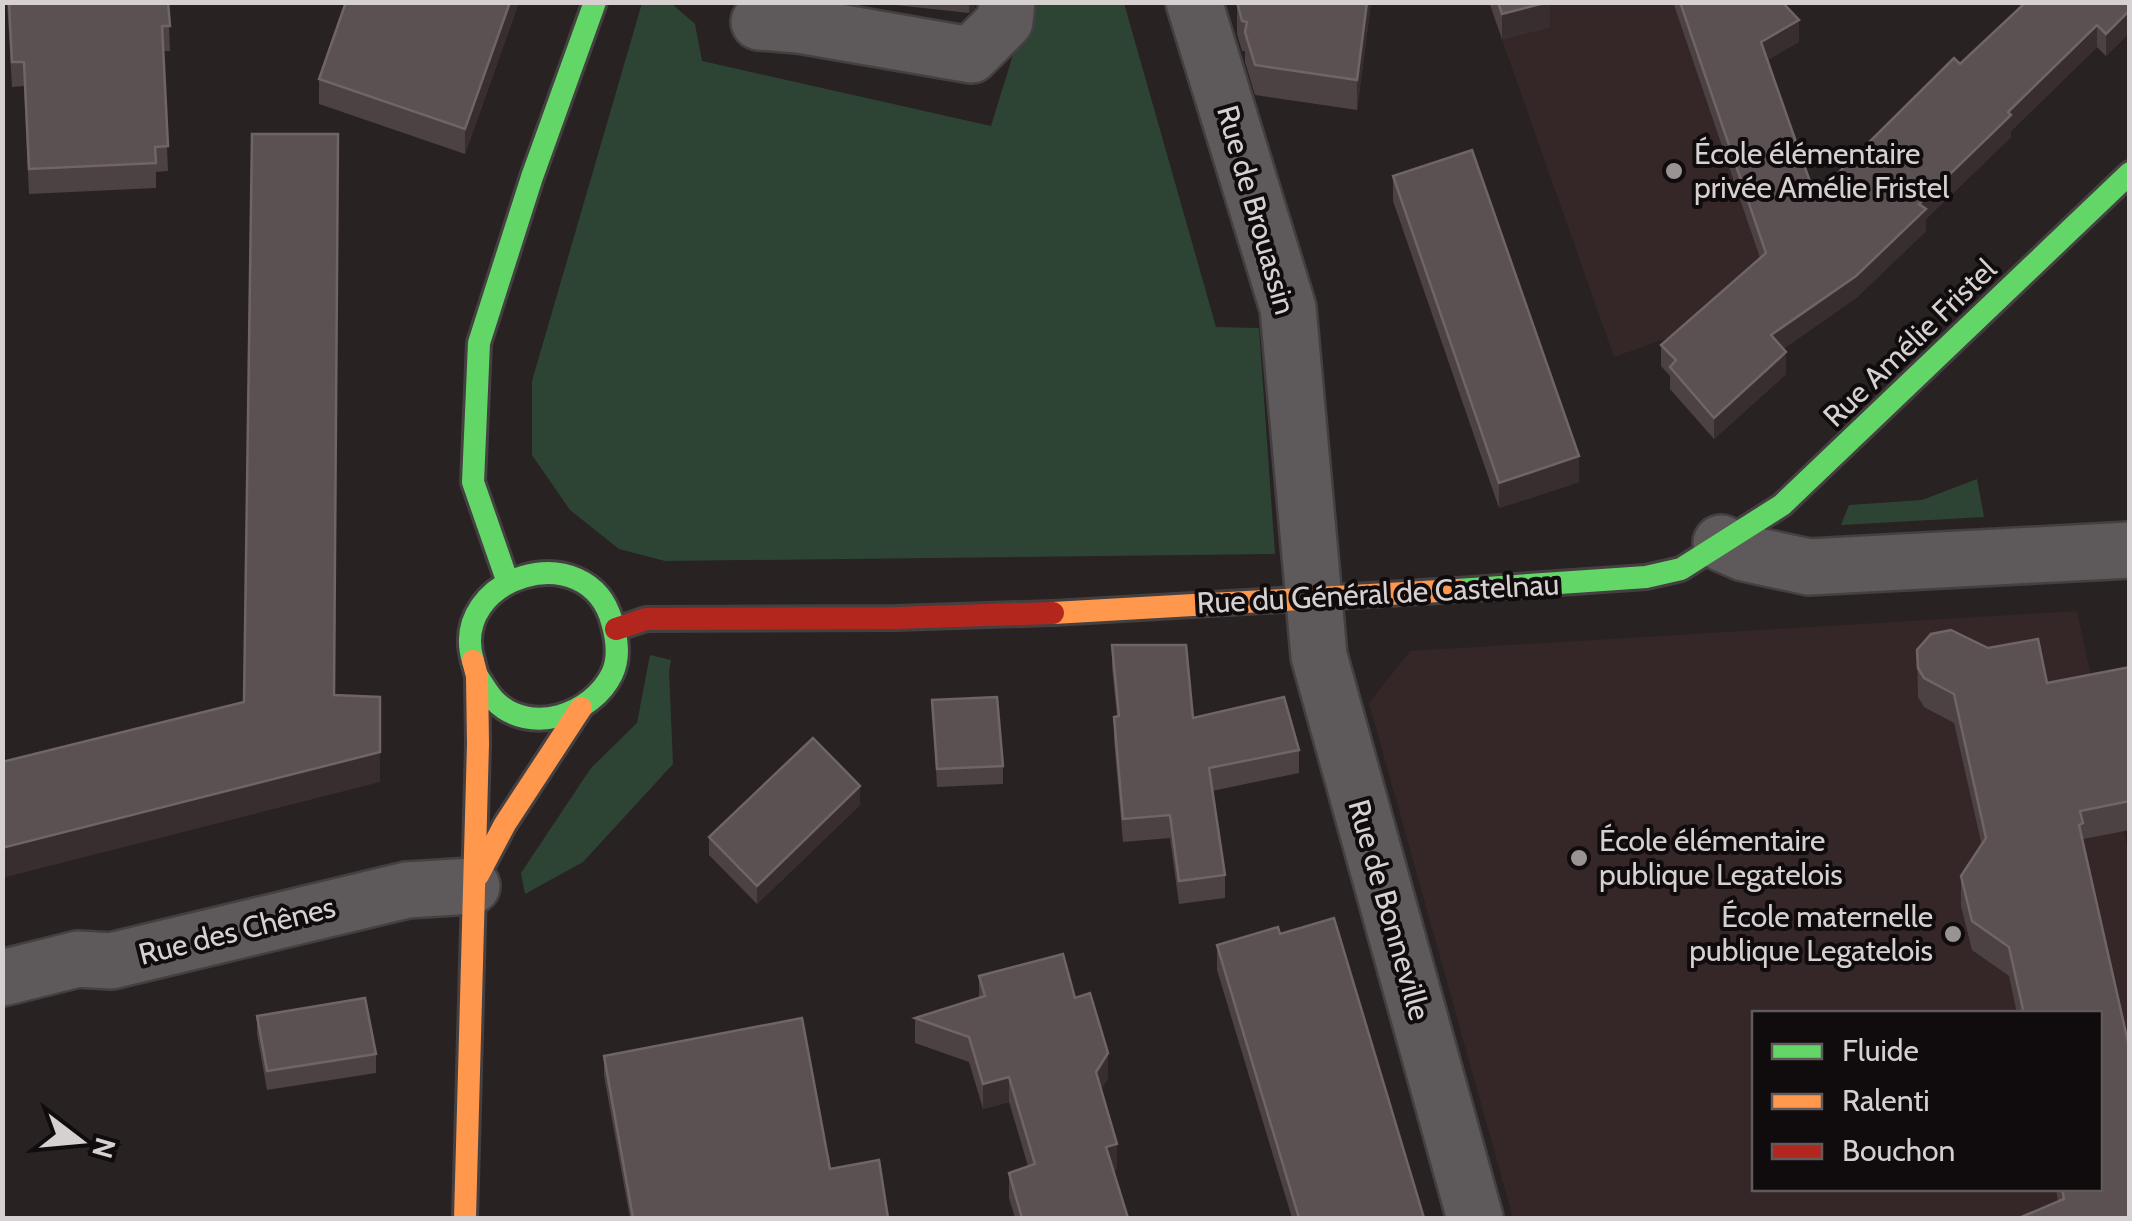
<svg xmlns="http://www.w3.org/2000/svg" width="2132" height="1221" font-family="Cabin,sans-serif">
  <rect width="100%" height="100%" fill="#282223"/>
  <g fill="#352628" fill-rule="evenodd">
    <path d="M1489,3h249l99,276 -223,78z"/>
    <path d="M2077,611l52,244v363h-616l-144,-515 41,-52zM1754,1014h346v174h-346z"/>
  </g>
  <g fill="#2d4434">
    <path d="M642,3h29l24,21 7,37 289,65 38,-123h95l92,324 43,1 16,226 -610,7 -46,-12 -49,-39 -38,-55v-74z"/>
    <path d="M1977,479l7,38 -143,8 8,-20 73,-5z"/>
    <path d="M650,655l21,5 -2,12 4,92 -90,98 -58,32 -4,-21 70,-105 46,-45z"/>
  </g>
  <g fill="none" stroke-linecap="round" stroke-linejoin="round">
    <defs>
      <g id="street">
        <path d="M1194,2l94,306 31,348 156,562"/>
        <path d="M759,22l39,3 173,30 34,-34 2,-19"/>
        <path d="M1721,543l23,10 65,14 321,-17"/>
        <path d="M2,978l76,-19 33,2 296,-71 65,-4"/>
      </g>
      <g id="fast">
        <path d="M507,580l-34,-98 6,-139 53,-166 63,-175"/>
        <path d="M1457,590l189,-13 35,-8 101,-64 348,-332"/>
        <path d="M473,661c-25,-85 115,-127 139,-39 5,17 8,35 0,52 -20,41 -82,62 -117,27 -7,-7 -12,-17 -18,-25"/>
      </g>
      <g id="slow">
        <path d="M1053,613l404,-23"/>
        <path d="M478,875l27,-51 76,-116"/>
        <path d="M465,1218l13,-474 -1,-68 -4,-15"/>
      </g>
      <path id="jam" d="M616,629l30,-10 250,-1 157,-5"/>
    </defs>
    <use href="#street" stroke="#443f40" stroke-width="60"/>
    <use href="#fast" stroke="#443f40" stroke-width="28"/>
    <use href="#slow" stroke="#443f40" stroke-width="28"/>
    <use href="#jam" stroke="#443f40" stroke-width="28"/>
    <use href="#street" stroke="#5e5a5b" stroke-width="55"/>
    <use href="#fast" stroke="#63d668" stroke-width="22"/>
    <use href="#slow" stroke="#ff974d" stroke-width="22"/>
    <use href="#jam" stroke="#b3261e" stroke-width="22"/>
  </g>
  <g fill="#4c4143">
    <path d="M7,2h161l2,49h-7l5,120 -12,1v16l-127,6 -5,-108 -12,1z"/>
    <path d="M346,2h173l-54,152 -146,-50v-25z"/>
    <path d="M976,2l-1,5 -6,6 -92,-10z"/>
    <path d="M1237,2h134l-14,108 -102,-15 -10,-33v-11h-3l-5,-17z"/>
    <path d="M1489,2h61v25l-48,12z"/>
    <path d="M1673,2h109l17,40 -32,18 48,136 145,-132 170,-62v30l-24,24 -9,-9 -86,84v6l-85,82v12l-70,67 -73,51 3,25 -72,65 -44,-50v-13l-9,-10v-21l99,-87z"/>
    <path d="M1393,176l186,306 -80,26 -106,-307z"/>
    <path d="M1112,645l81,73 106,32v23l-87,18 13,84v23l-46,6 -9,-66 -47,4 -9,-102v-23l3,-1 -5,-48z"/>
    <path d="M1917,650l130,33 83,-16v163l-47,9 47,379 -72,-16 -2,-14h44v-174h-83l-8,-38 -37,-26 -11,-44v-30l21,-30 -28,-123 -30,-16 -6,-10z"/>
    <path d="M932,700l71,66v18l-66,3z"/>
    <path d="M860,805l-103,99 -48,-49v-18z"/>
    <path d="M1280,934l144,284h-132l-75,-248v-25z"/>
    <path d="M979,976l96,22 33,80 -7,11 16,80 -4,1 15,48h-113l-6,-20v-25l19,-7 -19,-64 -26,7 -14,-47 -54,-19v-25l64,-20z"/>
    <path d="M257,1016l119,38v19l-109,17 -10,-56z"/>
    <path d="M604,1056l226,113 58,49h-258l-26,-142z"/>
  </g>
  <g fill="#382e30">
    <path d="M510,2h9l-54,152v-25z"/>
    <path d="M969,2h7l-1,5 -6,6z"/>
    <path d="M1367,2h4l-14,108v-30z"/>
    <path d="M1550,2v25l-48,12v-25z"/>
    <path d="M2130,10v22l-24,24v-22z"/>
    <path d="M1799,20v22l-38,22v-22z"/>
    <path d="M2097,25v22l-86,84v6l-85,82v12l-70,67 -85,59v-22l148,-131 89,-92z"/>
    <path d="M1786,352v22l-72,65v-21z"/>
    <path d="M1579,456v26l-80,26v-25z"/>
    <path d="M380,752v30l-378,96v-30z"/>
    <path d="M860,786v19l-103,99v-18z"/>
    <path d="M1108,1053v25l-12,19v-25z"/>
    <path d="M1009,1077v25l-26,7v-25z"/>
    <path d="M1117,1144v25l-11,3v-25z"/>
  </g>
  <g fill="#5b5052" stroke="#6f6466" stroke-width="2.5">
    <path d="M9,2h159l2,24h-8l6,120 -13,1 1,16 -127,6 -5,-107h-12z"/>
    <path d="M346,2h164l-45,127 -146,-50z"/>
    <path d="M1237,2h130l-10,78 -102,-15 -10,-33 2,-10 -5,-1z"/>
    <path d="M1498,2h50l-46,12z"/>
    <path d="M1680,2h102l17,18 -38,22 54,154 139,-138 6,6 66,-62h104v8l-24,24 -9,-9 -89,87 3,3 -92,89 7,5 -70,67 -85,59 15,17 -72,66 -44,-51 6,-7 -15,-15 105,-92z"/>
    <path d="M252,134h86l-4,561 46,2v55l-378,96v-86l242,-60z"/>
    <path d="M1472,150l107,306 -80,27 -106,-307z"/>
    <path d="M1951,630l37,18 50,-9 9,44 83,-16v134l-50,10 3,12 -4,2 51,226v167h-111l45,-19 -2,-11h38v-174h-76l-15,-67 -37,-26 -11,-45 25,-38 -32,-144 -30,-16 -6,-10 -1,-18 14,-16z"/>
    <path d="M1112,645h74l7,73 91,-21 15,53 -90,18 16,107 -46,6 -9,-66 -47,4 -9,-102 5,-1z"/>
    <path d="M997,697l6,69 -66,3 -5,-69z"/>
    <path d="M813,738l47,48 -103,100 -48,-49z"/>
    <path d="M1334,918l90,300h-125l-82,-273 61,-18 2,7z"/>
    <path d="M1063,954l12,44 15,-5 18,60 -12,19 21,72 -11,3 22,71h-106l-13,-45 26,-9 -26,-87 -26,7 -14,-47 -54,-19 70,-22 -6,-20z"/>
    <path d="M365,998l11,56 -109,17 -10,-55z"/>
    <path d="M802,1018l28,151 49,-9 9,58h-255l-29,-162z"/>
  </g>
  <g fill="#9a9394" stroke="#100b0c" stroke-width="4">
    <circle cx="1674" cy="171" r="10"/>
    <circle cx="1579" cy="858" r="10"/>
    <circle cx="1953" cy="934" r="10"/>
  </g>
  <g text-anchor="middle" stroke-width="8" stroke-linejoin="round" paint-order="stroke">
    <g font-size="30" fill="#d7d0d1" stroke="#100b0c" text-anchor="start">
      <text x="1694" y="164">École élémentaire<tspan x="1694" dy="34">privée Amélie Fristel</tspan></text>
      <text x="1599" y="851">École élémentaire<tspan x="1599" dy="34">publique Legatelois</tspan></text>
      <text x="1933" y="927" text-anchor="end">École maternelle<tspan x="1933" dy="34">publique Legatelois</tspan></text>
    </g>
    <g font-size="30" fill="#d7d0d1" stroke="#100b0c">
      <text transform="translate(1256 210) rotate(74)" y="10">Rue de Brouassin</text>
      <text transform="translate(1910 343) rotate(-44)" y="10">Rue Amélie Fristel</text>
      <text transform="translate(1378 594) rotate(-3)" y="10">Rue du Général de Castelnau</text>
      <text transform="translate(1389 910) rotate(74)" y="10">Rue de Bonneville</text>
      <text transform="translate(237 931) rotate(-14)" y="10">Rue des Chênes</text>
    </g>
  </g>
  <rect width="2132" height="1221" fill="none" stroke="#d7d0d1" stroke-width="10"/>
  <rect x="1752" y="1011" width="350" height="180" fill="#100b0c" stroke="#605a5b" stroke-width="2.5"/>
  <rect x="1772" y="1044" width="50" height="15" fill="#63d668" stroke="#605a5b" stroke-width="2.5"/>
  <text x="1842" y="1061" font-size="30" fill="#d7d0d1">Fluide</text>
  <rect x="1772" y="1094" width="50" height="15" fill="#ff974d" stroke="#605a5b" stroke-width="2.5"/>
  <text x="1842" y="1111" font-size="30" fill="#d7d0d1">Ralenti</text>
  <rect x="1772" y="1144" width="50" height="15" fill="#b3261e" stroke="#605a5b" stroke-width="2.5"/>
  <text x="1842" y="1161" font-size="30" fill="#d7d0d1">Bouchon</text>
  <g transform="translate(80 1141) rotate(106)" stroke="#100b0c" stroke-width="8" paint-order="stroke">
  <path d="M0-8L18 38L0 25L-18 38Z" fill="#d7d0d1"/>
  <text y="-15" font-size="28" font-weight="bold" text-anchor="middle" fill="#d7d0d1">N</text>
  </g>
</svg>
